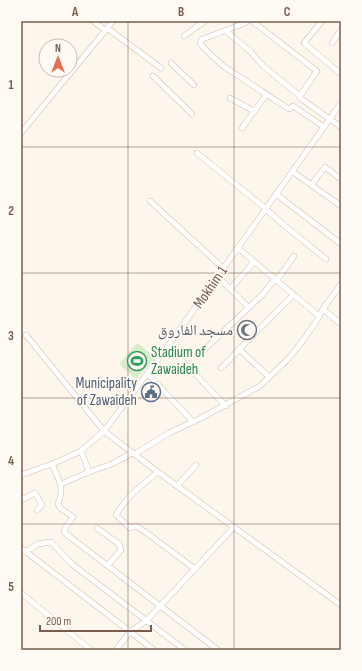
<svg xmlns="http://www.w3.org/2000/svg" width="362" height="671" font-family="'Sofia Sans Condensed','Noto Naskh Arabic',sans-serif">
  <rect width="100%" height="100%" fill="#fdf6ec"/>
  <path fill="#d8ecc9" d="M137,343l18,14 -19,22 -17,-15z"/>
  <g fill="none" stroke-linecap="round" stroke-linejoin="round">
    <defs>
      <g id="minor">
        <path d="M93,21l12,9"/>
        <path d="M248,21l-3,2 -37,14 -6,2 -2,4 3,4 20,19 66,43 4,-3 31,21"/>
        <path d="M252,21l65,50 -17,25"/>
        <path d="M322,21l-18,22 37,31"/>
        <path d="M107,28l54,40"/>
        <path d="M226,31l25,21 12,14 37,30v2l41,29"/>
        <path d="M184,36l21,-15"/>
        <path d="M332,43l9,-13"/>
        <path d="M171,63l23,22"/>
        <path d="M153,76l39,38"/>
        <path d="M230,98l24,13"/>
        <path d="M242,128l24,-33"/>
        <path d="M21,133l92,-112"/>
        <path d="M197,153l63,51 25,22 41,33"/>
        <path d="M293,172l48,34"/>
        <path d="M312,184l13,-17 16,12"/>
        <path d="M276,194l65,50"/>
        <path d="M150,201l73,67"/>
        <path d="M238,248l81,68"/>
        <path d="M217,276l31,31"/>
        <path d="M277,280l17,-24"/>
        <path d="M230,289l24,-27"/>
        <path d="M323,309l18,15"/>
        <path d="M26,335l78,96 54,41 183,133"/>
        <path d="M168,346l58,60"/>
        <path d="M239,349l30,28"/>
        <path d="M204,350l59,-56 12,-15"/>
        <path d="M221,368l72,-73"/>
        <path d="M148,374l45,48"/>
        <path d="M135,454l34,-21 32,-15 59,-32 29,-28 12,-15 15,-21 7,-13 18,-25"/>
        <path d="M52,464c7,17 13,22 6,40l2,4 13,9 -8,11 -1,4 6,5 148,113"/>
        <path d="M89,472l23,-8 20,-11"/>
        <path d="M158,472c-16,13 -32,25 -42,43l14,13 6,-2 8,5 51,38"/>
        <path d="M21,475l31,-11 29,-13 23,-20 64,-85 173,-243"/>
        <path d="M61,484l28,-12 -8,-21"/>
        <path d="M177,486l19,-21"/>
        <path d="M21,500l14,-7 7,12 -5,5"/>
        <path d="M97,528l22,16 2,6 -13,15"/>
        <path d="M21,548l133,102"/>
        <path d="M25,552l13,-8 13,-2 22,23 112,85"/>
        <path d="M21,593l70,57"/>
        <path d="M116,650l14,-18 17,-12 87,-93"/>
      </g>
    </defs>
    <use href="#minor" stroke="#d1beb0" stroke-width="6"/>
    <use href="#minor" stroke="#fff" stroke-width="5"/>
  </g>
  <path fill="none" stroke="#7a5c4d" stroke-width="1" stroke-opacity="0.55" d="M128,21v629M234,21v629M21,147h320M21,273h320M21,398h320M21,524h320"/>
  <defs>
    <symbol id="mosque-ring" viewBox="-11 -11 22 22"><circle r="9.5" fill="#fffaf3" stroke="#6b7280" stroke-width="1.5"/><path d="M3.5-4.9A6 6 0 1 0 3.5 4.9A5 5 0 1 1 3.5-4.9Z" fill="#6b7280"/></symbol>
    <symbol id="stadium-ring" viewBox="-11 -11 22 22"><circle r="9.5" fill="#fffaf3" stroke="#2e9e5b" stroke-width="1.5"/><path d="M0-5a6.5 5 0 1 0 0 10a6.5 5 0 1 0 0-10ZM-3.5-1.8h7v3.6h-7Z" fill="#2e9e5b"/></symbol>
    <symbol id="civic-ring" viewBox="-11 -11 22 22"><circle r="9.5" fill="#fffaf3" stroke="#5c6f8a" stroke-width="1.5"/><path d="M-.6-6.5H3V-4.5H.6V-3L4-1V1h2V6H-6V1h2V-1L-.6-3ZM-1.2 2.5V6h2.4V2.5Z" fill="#5c6f8a"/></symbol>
  </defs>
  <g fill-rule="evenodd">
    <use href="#mosque-ring" x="236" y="319" width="22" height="22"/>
    <use href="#stadium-ring" x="126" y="350" width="22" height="22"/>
    <use href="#civic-ring" x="140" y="381" width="22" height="22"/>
  </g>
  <g text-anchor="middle" stroke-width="3.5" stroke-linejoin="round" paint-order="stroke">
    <g font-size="15" fill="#7a5c4d" stroke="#fffaf3">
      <text transform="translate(210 287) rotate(-55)" y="5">Mokhim 1</text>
    </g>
    <g font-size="15" fill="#5b616d" stroke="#fffaf3" text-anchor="end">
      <text x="233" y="335">مسجد الفاروق</text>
    </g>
    <g font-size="15" fill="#27864d" stroke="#fffaf3" text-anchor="start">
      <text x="151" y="357">Stadium of<tspan x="151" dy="17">Zawaideh</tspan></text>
    </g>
    <g font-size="15" fill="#4e5e75" stroke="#fffaf3" text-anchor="end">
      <text x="137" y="388">Municipality<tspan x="137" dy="17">of Zawaideh</tspan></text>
    </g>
  </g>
  <rect width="362" height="671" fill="none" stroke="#fffaf3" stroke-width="44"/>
  <g transform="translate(58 58)"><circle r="19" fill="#fffaf3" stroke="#cabbb1"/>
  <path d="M0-3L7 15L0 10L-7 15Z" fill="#e76f51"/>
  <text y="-6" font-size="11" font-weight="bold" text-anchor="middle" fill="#7a5c4d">N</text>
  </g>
  <path d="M40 625v6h111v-6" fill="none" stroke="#7a5c4d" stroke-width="2"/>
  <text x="46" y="625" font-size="12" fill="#7a5c4d" stroke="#fffaf3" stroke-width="3" paint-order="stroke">200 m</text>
  <rect x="22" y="22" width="318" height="627" fill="none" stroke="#7a5c4d" stroke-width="1.5"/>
  <g font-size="13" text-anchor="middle" font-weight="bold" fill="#7a5c4d">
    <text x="75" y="16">A</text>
    <text x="181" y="16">B</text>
    <text x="287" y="16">C</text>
    <text x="11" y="89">1</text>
    <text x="11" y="215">2</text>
    <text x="11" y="340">3</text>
    <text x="11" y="465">4</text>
    <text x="11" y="591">5</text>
  </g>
</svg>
